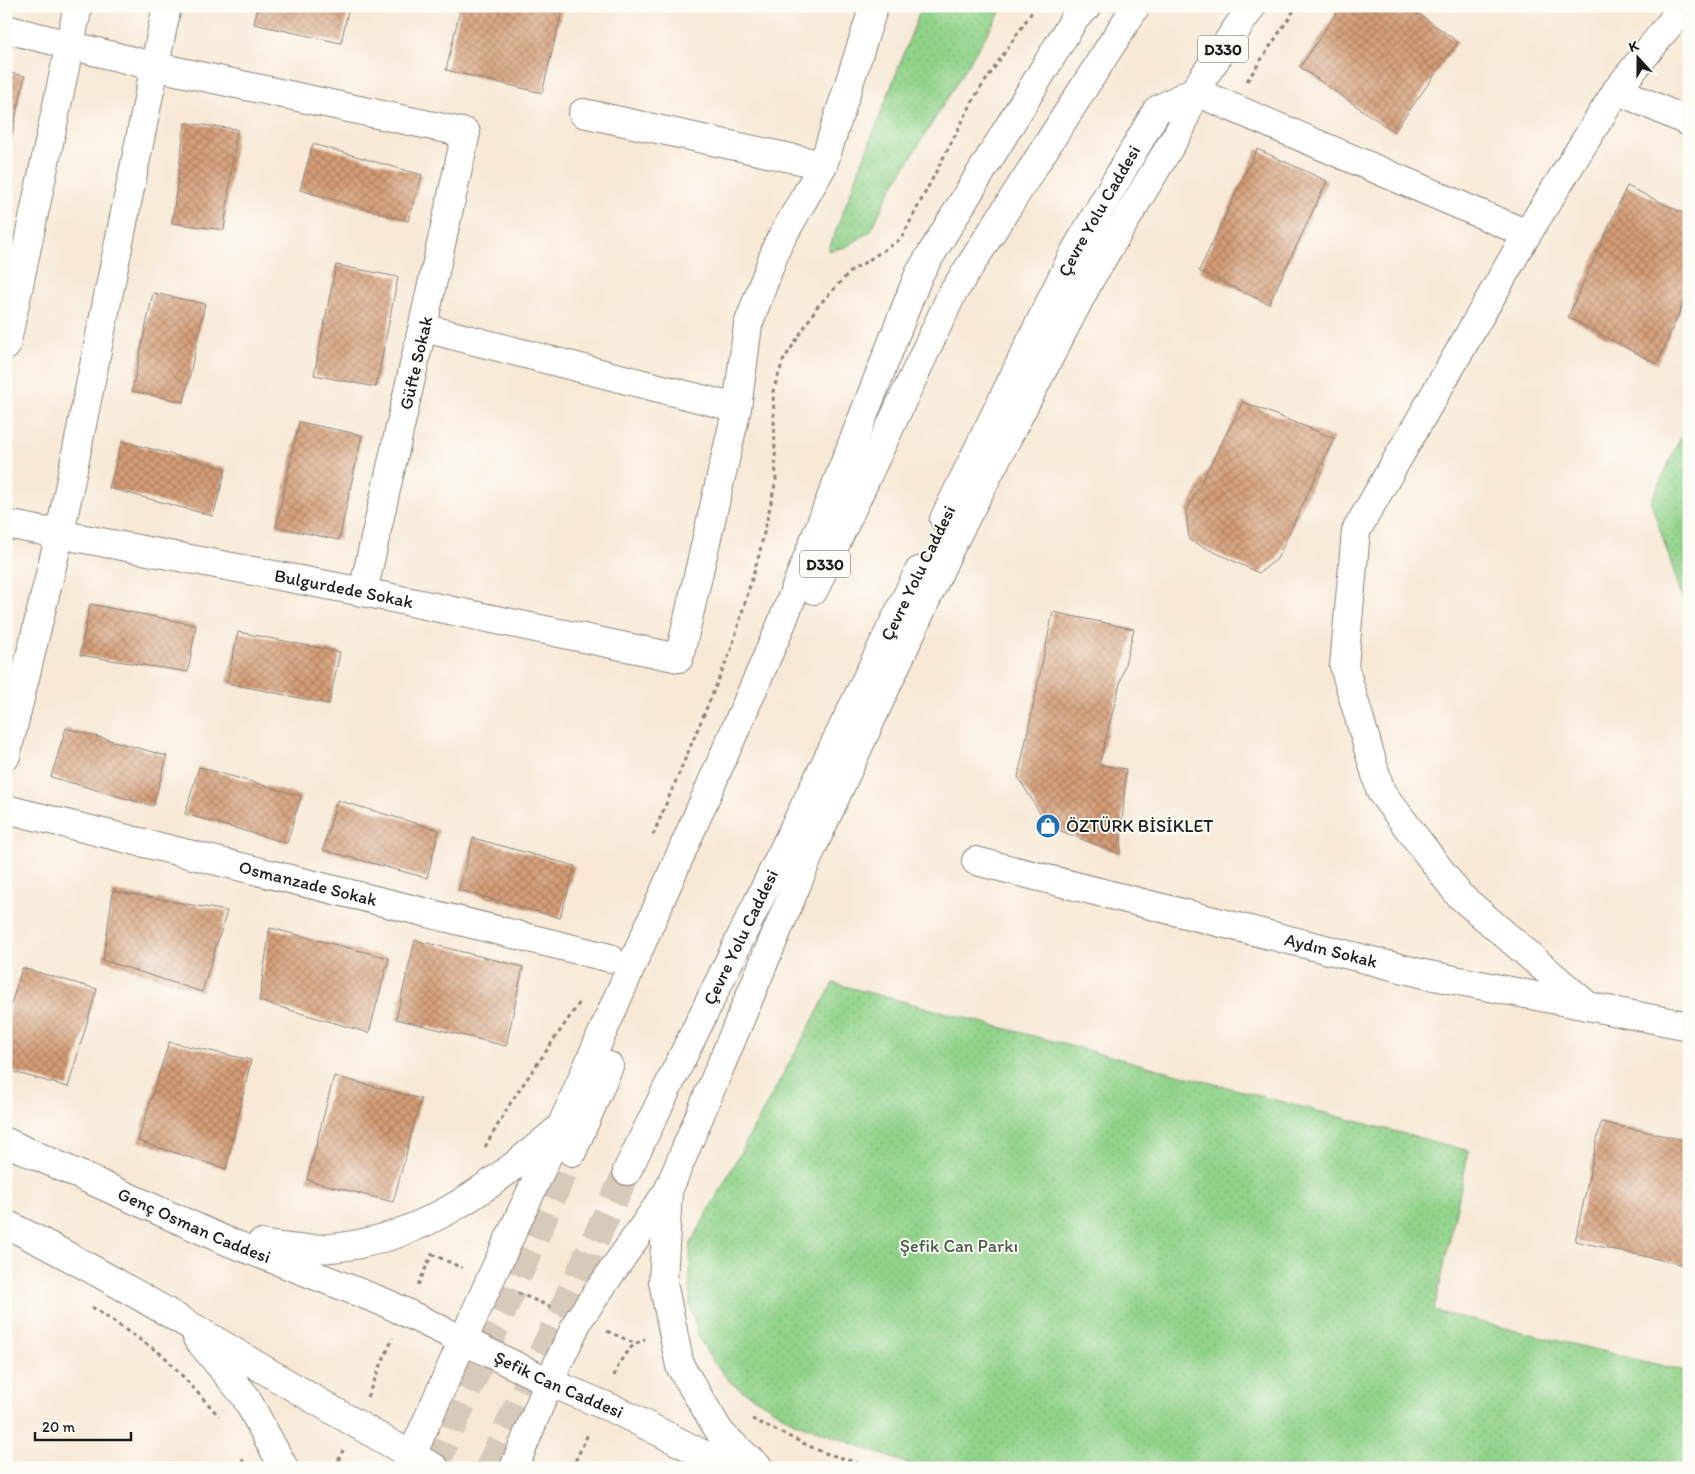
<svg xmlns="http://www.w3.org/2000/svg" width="1695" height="1474" font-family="Itim,sans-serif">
  <defs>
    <pattern id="grass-dots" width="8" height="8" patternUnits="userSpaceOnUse" patternTransform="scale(1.25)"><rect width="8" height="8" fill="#91d38a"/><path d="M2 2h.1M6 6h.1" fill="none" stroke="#7cb576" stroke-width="1.8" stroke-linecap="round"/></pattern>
    <pattern id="building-cross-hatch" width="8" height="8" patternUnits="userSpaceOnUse" patternTransform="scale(1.25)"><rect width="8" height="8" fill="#d59d76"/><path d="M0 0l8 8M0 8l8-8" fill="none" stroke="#ac7f60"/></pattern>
  </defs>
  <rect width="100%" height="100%" fill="#fdfcf7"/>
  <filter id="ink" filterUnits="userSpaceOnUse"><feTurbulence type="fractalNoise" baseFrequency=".02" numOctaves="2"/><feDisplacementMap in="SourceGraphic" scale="10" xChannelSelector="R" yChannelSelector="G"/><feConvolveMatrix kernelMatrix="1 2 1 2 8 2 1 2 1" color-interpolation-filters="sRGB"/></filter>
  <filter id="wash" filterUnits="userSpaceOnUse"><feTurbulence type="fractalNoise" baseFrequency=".0096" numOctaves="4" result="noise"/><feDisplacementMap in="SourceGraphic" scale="20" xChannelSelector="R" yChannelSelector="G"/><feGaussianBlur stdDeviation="1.12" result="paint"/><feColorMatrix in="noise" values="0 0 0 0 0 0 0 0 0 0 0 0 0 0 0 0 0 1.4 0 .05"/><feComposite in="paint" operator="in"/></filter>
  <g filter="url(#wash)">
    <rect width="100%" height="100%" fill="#f7e9d6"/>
    <g fill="url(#grass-dots)" stroke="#567853">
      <path d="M922,6h82l-115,187 -18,38 -25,16 -18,4z"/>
      <path d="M1689,419v199l-38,-116z"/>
      <path d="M833,983l636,168 -35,160 255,61v96h-770l-125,-46 -62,-38 -21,-25 -13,-23 -8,-31v-60z"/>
    </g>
    <g id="blocks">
      <g fill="url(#building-cross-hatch)">
        <path d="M258,6h91l-8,37 -87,-19z"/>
        <path d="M461,6h102l-21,87 -96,-23z"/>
        <path d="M1341,6h67l50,36 -64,90 -94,-65z"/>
        <path d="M6,72l19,4 -18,80h-1z"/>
        <path d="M185,123l52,6 -13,101 -52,-7z"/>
        <path d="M313,144l109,31 -14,46 -108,-31z"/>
        <path d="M1257,149l70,32 -58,123 -70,-33z"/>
        <path d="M1627,186l62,30v74l-32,74 -89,-47z"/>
        <path d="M336,265l62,12 -22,110 -62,-12z"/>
        <path d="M153,293l52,11 -21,98 -52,-11z"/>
        <path d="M1243,402l91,36 -57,121 -18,14 -70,-33 -3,-29z"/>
        <path d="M299,422l63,13 -23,105 -63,-13z"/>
        <path d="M122,441l104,28 -13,47 -104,-28z"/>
        <path d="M90,604l106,21 -8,47 -108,-17z"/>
        <path d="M1053,612l81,17 -35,136 27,4 -6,85 -72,-28 -30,-49z"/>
        <path d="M238,632l102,20 -11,52 -102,-21z"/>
        <path d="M66,728l101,28 -14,50 -102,-29z"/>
        <path d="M199,767l102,29 -14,47 -102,-29z"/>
        <path d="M337,800l102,30 -12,48 -104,-28z"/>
        <path d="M473,838l102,28 -15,52 -101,-28z"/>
        <path d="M113,891l114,20 -25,81 -99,-32z"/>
        <path d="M270,928l119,30 -20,75 -110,-32z"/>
        <path d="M415,940l108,27 -17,79 -110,-27z"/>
        <path d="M22,968l75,21 -29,98 -62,-17v-49z"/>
        <path d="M169,1042l82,18 -25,109 -88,-28z"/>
        <path d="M334,1076l87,23 -28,103 -86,-22z"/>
        <path d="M1601,1122l88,19v125l-114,-25z"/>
      </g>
    </g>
  </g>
  <g filter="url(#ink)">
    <use href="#blocks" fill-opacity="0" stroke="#8a8279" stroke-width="1"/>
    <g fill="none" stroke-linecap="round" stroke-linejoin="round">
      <g stroke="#d6caba" stroke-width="28" stroke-dasharray="28 14" stroke-linecap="butt">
        <path d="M434,1468l138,-316"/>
        <path d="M489,1468l138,-297"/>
      </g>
      <defs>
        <g id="street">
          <path d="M6,29l147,37 313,67 -103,459"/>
          <path d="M1617,90l67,-84"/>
          <path d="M1194,91l333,143"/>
          <path d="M583,113l240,52"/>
          <path d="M6,346l72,-340"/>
          <path d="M737,408l11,-83 30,-81 45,-79 51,-159"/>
          <path id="s1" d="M6,524l357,68 316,66 58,-250 -313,-80"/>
          <path d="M6,756l54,-223 107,-527"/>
          <path id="s2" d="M6,809l604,149"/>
          <path id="s3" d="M976,861l448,113 265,52"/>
          <path d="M1588,1006l-129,-111 -78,-103 -37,-126 12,-135 171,-297 90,-144 72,32"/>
        </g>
        <g id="secondary">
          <path id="s4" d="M6,1142l218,98 162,63 163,79 69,29 112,57"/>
          <path d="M668,1191l-5,91 17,84 41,68 38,34"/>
          <path d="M6,1224c147,73 284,166 429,244"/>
          <path d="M260,1244c15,2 31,5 46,5 104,1 180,-58 255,-122"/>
          <path d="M197,1338l48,58 39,72"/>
        </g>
        <g id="highway">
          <path id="s5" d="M944,519l130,-266 83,-143 37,-19 58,-85"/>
          <path d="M814,590l138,-296 184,-288"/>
          <path d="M572,1152l37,-86"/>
          <path id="s6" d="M627,1171l292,-600"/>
          <path d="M406,1468l84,-188 71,-153 220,-502 138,-351 156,-256 13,-12"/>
          <path d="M514,1468l35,-86 30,-63 89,-128 144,-343 138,-300 140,-269 91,-151 13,-37"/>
        </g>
      </defs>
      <use href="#street" stroke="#8a8279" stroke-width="30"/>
      <use href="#secondary" stroke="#8a8279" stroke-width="30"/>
      <use href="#highway" stroke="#8a8279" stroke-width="30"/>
      <g stroke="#8a8279" stroke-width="3" stroke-dasharray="4 4" stroke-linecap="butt">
        <path d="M1247,81l50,-75"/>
        <path d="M653,835l78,-185 28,-95 17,-75 -3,-89 10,-30 34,-54 33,-35 51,-33 75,-144 60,-89"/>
        <path d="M485,1147l26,-45 69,-100"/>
        <path d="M432,1254l30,14"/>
        <path d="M418,1285l14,-31 -1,-2"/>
        <path d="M518,1293l33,14"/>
        <path d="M92,1307l72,49 55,60"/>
        <path d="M607,1331l27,12"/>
        <path d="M614,1376c7,-17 13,-30 31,-37"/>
        <path d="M367,1397l26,-59"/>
        <path d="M752,1419l70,33 52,16"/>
        <path d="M242,1459l4,9"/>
        <path d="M335,1468l8,-18"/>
        <path d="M572,1468l17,-36"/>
      </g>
      <use href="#street" stroke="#fff" stroke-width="28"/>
      <use href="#secondary" stroke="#fff" stroke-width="28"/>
      <use href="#highway" stroke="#fff" stroke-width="28"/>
    </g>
  </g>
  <defs>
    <symbol id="shop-disc" viewBox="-11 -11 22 22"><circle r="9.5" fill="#1f6fb2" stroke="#fdfcf7"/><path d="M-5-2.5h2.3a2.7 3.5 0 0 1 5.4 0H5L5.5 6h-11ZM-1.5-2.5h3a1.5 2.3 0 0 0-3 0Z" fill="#fff"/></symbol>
  </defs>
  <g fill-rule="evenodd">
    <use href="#shop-disc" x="1034" y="812" width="28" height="28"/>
  </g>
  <g text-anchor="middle" stroke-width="4" stroke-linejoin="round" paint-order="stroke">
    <g fill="#fdfcf7" stroke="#605f5e" stroke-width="1">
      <rect x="1198" y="35.5" width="50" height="27" rx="4"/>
      <rect x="800" y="550.5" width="50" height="27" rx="4"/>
    </g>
    <g font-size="16" font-weight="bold" fill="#1c1c1c">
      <text x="1223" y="55">D330</text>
      <text x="825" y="570">D330</text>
    </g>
    <g font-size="18" fill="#1c1c1c" stroke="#fdfcf7">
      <text dy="6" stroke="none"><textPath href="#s5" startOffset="345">Çevre Yolu Caddesi</textPath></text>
      <text transform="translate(416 363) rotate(-77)" y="6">Güfte Sokak</text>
      <text transform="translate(918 573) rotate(-64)" y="6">Çevre Yolu Caddesi</text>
      <text dy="6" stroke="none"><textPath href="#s1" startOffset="344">Bulgurdede Sokak</textPath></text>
      <text dy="6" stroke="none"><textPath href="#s2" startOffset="311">Osmanzade Sokak</textPath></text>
      <text dy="6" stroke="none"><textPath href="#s6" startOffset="260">Çevre Yolu Caddesi</textPath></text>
      <text dy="6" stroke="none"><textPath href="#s3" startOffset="366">Aydın Sokak</textPath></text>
      <text dy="6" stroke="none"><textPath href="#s4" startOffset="206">Genç Osman Caddesi</textPath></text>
      <text dy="6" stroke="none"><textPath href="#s4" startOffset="604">Şefik Can Caddesi</textPath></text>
    </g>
    <g font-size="18" fill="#1c1c1c" stroke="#fdfcf7" text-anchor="start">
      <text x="1066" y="832">ÖZTÜRK BİSİKLET</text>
    </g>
    <g font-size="18" fill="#455c42" stroke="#fdfcf7">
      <text x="959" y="1252">Şefik Can Parkı</text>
    </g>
  </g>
  <rect width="1695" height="1474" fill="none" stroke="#fdfcf7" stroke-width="25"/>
  <g transform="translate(1638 58) rotate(339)" stroke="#fdfcf7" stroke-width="4" paint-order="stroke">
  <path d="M0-4L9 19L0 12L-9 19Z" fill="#1c1c1c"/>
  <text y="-8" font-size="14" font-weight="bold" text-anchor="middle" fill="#1c1c1c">K</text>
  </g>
  <path d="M35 1432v8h96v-8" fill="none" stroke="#1c1c1c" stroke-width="2.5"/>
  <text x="42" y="1432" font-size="15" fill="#1c1c1c" stroke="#fdfcf7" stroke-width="4" paint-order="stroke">20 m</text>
</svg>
